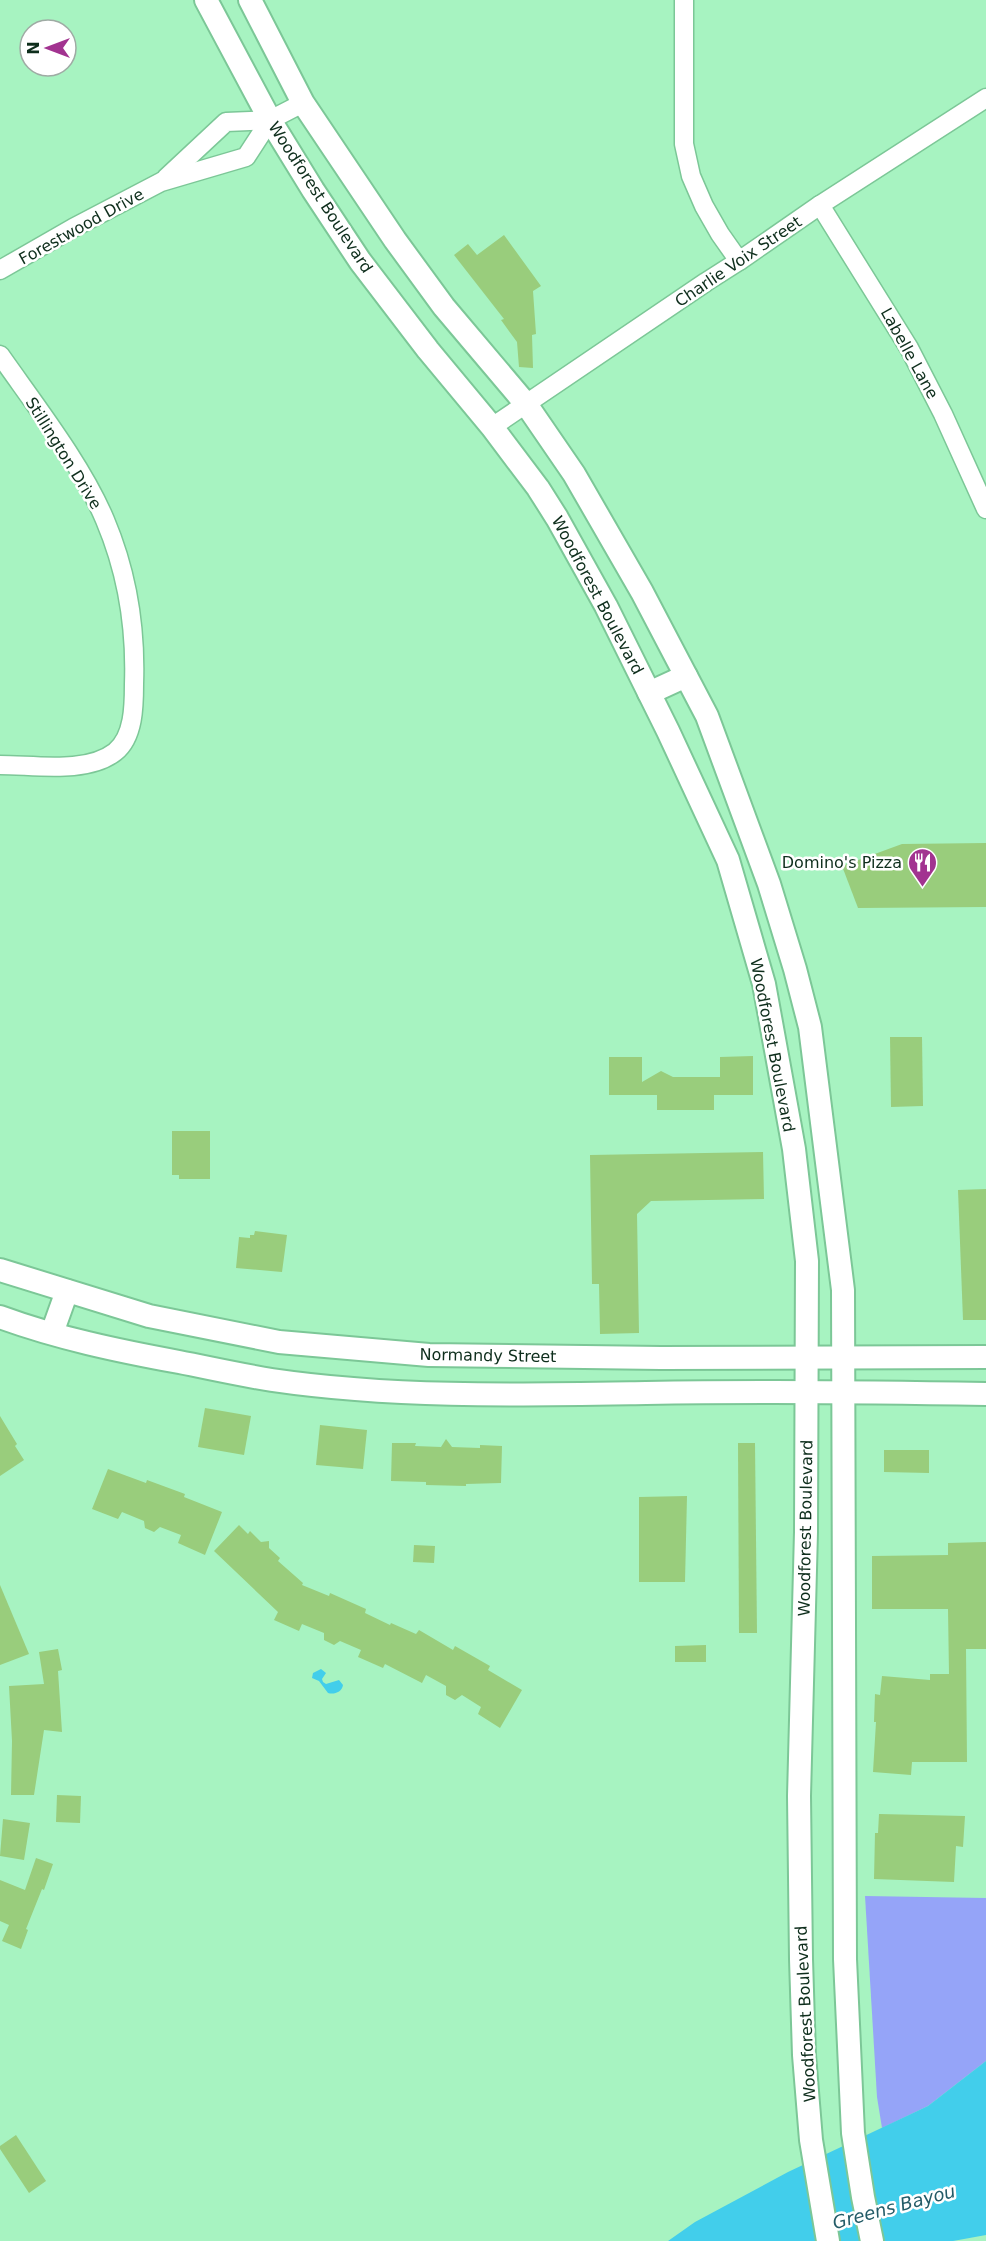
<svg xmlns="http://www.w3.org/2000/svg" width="986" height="2241" font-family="'DejaVu Sans',sans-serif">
  <rect width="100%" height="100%" fill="#a7f3c1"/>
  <path fill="#95a4f8" d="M865,1896l121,2v163l-58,45 -46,22 -5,-31z"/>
  <g fill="#42ceeb">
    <path d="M321,1669l5,4 -4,6 1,3 3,2 13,-4 4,5c-1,7 -9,10 -15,8l-9,-12 -7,-3 1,-5z"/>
    <path d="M986,2061v174l-33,6h-285l27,-19 93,-50 140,-66z"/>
  </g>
  <g fill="#99cd7c">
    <path d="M504,235l37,51 -8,5 3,43 -4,1 1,33 -14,-1 -2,-25 -16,-22 3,-1 -50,-64 14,-11 9,11z"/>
    <path d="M986,843v64l-128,1 -16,-42 60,-22z"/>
    <path d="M890,1037h32l1,69 -32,1z"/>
    <path d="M753,1056v39h-39v15h-57v-15h-48v-38h33v25l19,-11 12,6h47v-20z"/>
    <path d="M172,1131h38v48h-31v-4h-7z"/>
    <path d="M763,1152l1,47 -113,2 -14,13 2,119 -39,1 -1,-50h-7l-2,-129z"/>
    <path d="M986,1189v131h-23l-5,-130z"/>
    <path d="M255,1231l32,4 -5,37 -46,-4 3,-31 11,1v-3h4z"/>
    <path d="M205,1408l46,8 -7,39 -46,-8z"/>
    <path d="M0,1416l17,28 -2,2 9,14 -24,16z"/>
    <path d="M320,1425l47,5 -4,39 -47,-4z"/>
    <path d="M446,1439l6,8 28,1v-3l22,1 -1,37 -35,1v2l-40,-1v-3l-35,-1 1,-38h24l-1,3 26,1z"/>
    <path d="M738,1443h17l2,190h-18z"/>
    <path d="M884,1450h45v23l-45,-1z"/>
    <path d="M108,1469l38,14 1,-3 38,14 -1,3 38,15 -17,43 -27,-12 3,-8 -21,-8 -6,5 -9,-4 -1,-7 -22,-9 -4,7 -26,-10z"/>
    <path d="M687,1496l-2,86h-46v-85z"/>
    <path d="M239,1525l9,9 2,-3 11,11 8,-1v7l11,10 -2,3 25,22 -1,2 27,11 1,-3 36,16 -1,4 25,12 1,-2 25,11 3,-4 34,20 2,-4 35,20 -2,4 34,20 -22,38 -22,-14 3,-7 -19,-12 -7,5 -9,-5v-9l-20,-11 -4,8 -37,-19 -2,4 -25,-11 3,-7 -21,-9 -6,4 -10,-5v-7l-22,-9 -3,7 -25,-11 4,-8 -64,-61z"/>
    <path d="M986,1542v107h-20l1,113h-55l-1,13 -38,-3 3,-50h-2l1,-28 5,1 2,-19 48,4v-6h19l-1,-65h-76v-53l76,-1v-12z"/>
    <path d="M414,1545l21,1 -1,17 -21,-1z"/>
    <path d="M0,1585l29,69 -29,11z"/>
    <path d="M706,1645v17h-31v-16z"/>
    <path d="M58,1649l4,21 -4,1 4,61 -18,-2 -10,65h-23l1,-54 -3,-55 35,-2 -5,-32z"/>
    <path d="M57,1795l24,1 -1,27 -24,-1z"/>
    <path d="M879,1814l86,2 -2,31 -7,-1 -2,36 -80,-3 1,-46h3z"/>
    <path d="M3,1819l27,4 -6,37 -24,-4z"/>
    <path d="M36,1858l17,6 -9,26 -2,-1 -16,40 2,1 -7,19 -19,-8 7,-16 -9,-4v-41l25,10z"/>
    <path d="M16,2135l30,46 -17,12 -29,-44v-3z"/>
  </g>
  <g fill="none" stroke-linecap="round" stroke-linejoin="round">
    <defs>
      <g id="minor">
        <path d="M684,0v144l7,32 13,30 16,28 19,27"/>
        <path d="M166,178l60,-56 44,-2 33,-17"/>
        <path d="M820,205l89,143 34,66 43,95"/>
        <path d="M0,270l73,-42 88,-46 85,-25 24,-37"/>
        <path d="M0,355c35,50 82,110 105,165 22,52 31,108 29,164 0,21 0,53 -19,68 -28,22 -80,13 -115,13"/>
        <path d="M492,427l214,-145 33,-21 81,-56 166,-107"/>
      </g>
      <g id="major">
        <path d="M206,0l64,120 43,70 47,71 68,89 64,77 46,61 19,30 49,88 62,125 60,129 36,124 30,165 13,112 -1,271 -7,264 2,163 3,96 7,85 17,101"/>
        <path d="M250,0l53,103 92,137 49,67 82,97 48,70 68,118 65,124 62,168 26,85 15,58 33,263 2,669 8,174 10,64 9,44"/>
        <path d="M649,693l37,-17"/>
        <path d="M0,1270l149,46 130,26 150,13 232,3 325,-1"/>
        <path d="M0,1317c57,21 119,34 179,45 31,6 62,13 93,18 123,18 250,15 374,13 114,-2 227,-1 340,1"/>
        <path d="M52,1333l15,-42"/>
      </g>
    </defs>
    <use href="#minor" stroke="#7cc797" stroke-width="21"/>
    <use href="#major" stroke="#7cc797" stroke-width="26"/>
    <use href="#minor" stroke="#fff" stroke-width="18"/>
    <use href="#major" stroke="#fff" stroke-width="22"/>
  </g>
  <defs>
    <symbol id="restaurant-pin" viewBox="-11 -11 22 30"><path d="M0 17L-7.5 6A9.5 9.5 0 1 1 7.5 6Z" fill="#a23390" stroke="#fff"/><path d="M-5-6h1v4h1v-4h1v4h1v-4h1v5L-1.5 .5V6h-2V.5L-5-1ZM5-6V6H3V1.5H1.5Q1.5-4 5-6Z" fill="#fff"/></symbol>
  </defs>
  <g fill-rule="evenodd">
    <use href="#restaurant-pin" x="906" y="846" width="33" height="45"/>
  </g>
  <g text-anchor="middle" stroke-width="5" stroke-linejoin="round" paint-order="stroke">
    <g font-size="16" fill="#0e2e1c" stroke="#fff">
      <text transform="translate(321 197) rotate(57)" y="6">Woodforest Boulevard</text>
      <text transform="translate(81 226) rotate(-29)" y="6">Forestwood Drive</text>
      <text transform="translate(738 261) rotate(-34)" y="6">Charlie Voix Street</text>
      <text transform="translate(910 353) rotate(61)" y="6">Labelle Lane</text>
      <text transform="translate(64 453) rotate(58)" y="6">Stillington Drive</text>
      <text transform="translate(598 595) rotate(62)" y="6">Woodforest Boulevard</text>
      <text transform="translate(773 1045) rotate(79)" y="6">Woodforest Boulevard</text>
      <text transform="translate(488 1355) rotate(1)" y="6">Normandy Street</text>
      <text transform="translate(805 1528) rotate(-89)" y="6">Woodforest Boulevard</text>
      <text transform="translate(805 2014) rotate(-93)" y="6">Woodforest Boulevard</text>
    </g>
    <g font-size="16" fill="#0e2e1c" stroke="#fff" text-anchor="end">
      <text x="902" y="868">Domino's Pizza</text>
    </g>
    <g font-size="18" font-style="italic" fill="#235b67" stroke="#fff">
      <text transform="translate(894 2207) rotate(-15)" y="6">Greens Bayou</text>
    </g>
  </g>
  <g transform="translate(48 48) rotate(270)"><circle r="28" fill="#ffffff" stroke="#9faba4" stroke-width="1.5"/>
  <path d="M0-4.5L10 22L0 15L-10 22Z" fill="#a23390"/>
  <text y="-9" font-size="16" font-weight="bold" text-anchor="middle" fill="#0e2e1c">N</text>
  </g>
</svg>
